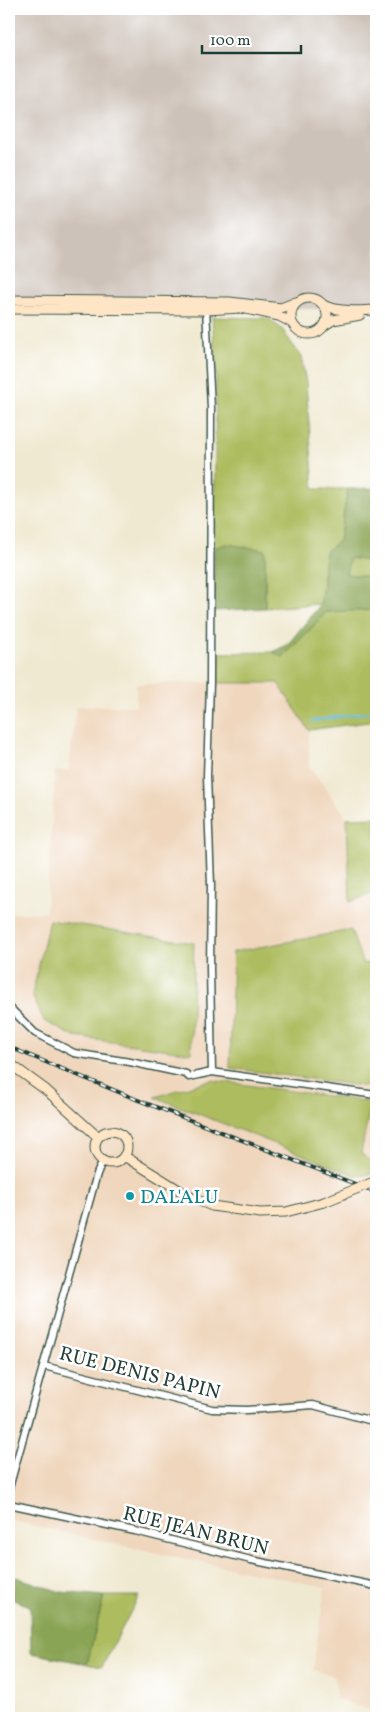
<svg xmlns="http://www.w3.org/2000/svg" width="385" height="1727" font-family="Vollkorn,serif">
  <rect width="100%" height="100%" fill="#fff"/>
  <filter id="ink" filterUnits="userSpaceOnUse"><feTurbulence type="fractalNoise" baseFrequency=".02" numOctaves="2"/><feDisplacementMap in="SourceGraphic" scale="10" xChannelSelector="R" yChannelSelector="G"/><feConvolveMatrix kernelMatrix="1 2 1 2 8 2 1 2 1" color-interpolation-filters="sRGB"/></filter>
  <filter id="wash" filterUnits="userSpaceOnUse"><feTurbulence type="fractalNoise" baseFrequency=".0096" numOctaves="4" result="noise"/><feDisplacementMap in="SourceGraphic" scale="20" xChannelSelector="R" yChannelSelector="G"/><feGaussianBlur stdDeviation="1.12" result="paint"/><feColorMatrix in="noise" values="0 0 0 0 0 0 0 0 0 0 0 0 0 0 0 0 0 1.4 0 .05"/><feComposite in="paint" operator="in"/></filter>
  <g filter="url(#wash)">
    <rect width="100%" height="100%" fill="#f0e9d1"/>
    <path fill="#efd6bc" d="M278,682l31,48v36l38,52 3,83 26,-9v68l-13,4 -133,104 146,20v624l-40,-13 -1,-22 -22,-7 12,-83 -164,-33 -152,-34v-606l37,-2 9,-140 14,-2 7,-64h60v-22z"/>
    <path fill="#cdc2b9" d="M9,9h367v304l-93,-6 -22,-7 -55,2 -197,-2z"/>
    <g fill="#adbc5e" stroke="#667c49">
      <path d="M212,317l56,1 14,11 19,28 5,25 8,107h34l-9,52 -14,11 -4,52 -56,4v-58l-39,-6 -12,4 2,-180z"/>
      <path d="M376,545v32l-30,-2 3,-17 26,4z"/>
      <path d="M376,610v111l-67,9 -31,-47h-61l-2,-30 58,-1 10,5 44,-45z"/>
      <path d="M376,817v75l-26,10 -3,-84z"/>
      <path d="M49,920l145,23 -3,110 -116,-16 -31,-16 -12,-26z"/>
      <path d="M351,930l12,34 13,-4v128l-146,-20 3,-116z"/>
      <path d="M211,1080l160,22 -10,51 12,10 -2,11 -14,2 -202,-79z"/>
      <path d="M104,1596h35l-37,71 -15,-3z"/>
    </g>
    <g fill="#8aa455" stroke="#547044">
      <path d="M376,488l-1,74 -25,-4 -4,16 30,3v33l-49,2 -44,45 -10,-5 15,-8 33,-40 4,-52 14,-11 9,-52z"/>
      <path d="M226,544l39,6v58l-51,3v-63z"/>
      <path d="M16,1577l45,15 43,4 -17,68 -56,-11 -1,-47 -19,-7z"/>
    </g>
    <g fill="none" stroke-linecap="round" stroke-linejoin="round">
      <path stroke="#65c1e3" stroke-width="2" d="M312,721l64,-10"/>
    </g>
  </g>
  <g filter="url(#ink)">
    <g fill="none" stroke-linecap="round" stroke-linejoin="round">
      <defs>
        <g id="minor">
          <path d="M206,308l5,100 -1,275 -3,93 4,109 -1,83 2,104"/>
          <path d="M9,1007l26,26 39,20 56,9 56,12 3,3 23,-5 164,23"/>
          <path d="M44,1366l168,43 35,1 66,-5 63,17"/>
          <path d="M9,1488l88,-314 6,-14"/>
          <path d="M9,1504l126,27 116,29 125,26"/>
        </g>
        <g id="secondary">
          <circle cx="309" cy="316" r="18"/>
          <path d="M9,300l221,2 51,6 15,-6"/>
          <path d="M323,305c16,7 36,6 53,5"/>
          <path d="M9,309l197,1 35,-2 38,8 13,7"/>
          <path d="M325,325l8,-5 27,-5"/>
          <path d="M9,1063l37,27 52,47"/>
          <circle cx="111" cy="1147" r="16"/>
          <path d="M124,1156l68,42 20,8 48,7 26,-1 38,-10"/>
        </g>
      </defs>
      <use href="#minor" stroke="#3e574c" stroke-width="9"/>
      <use href="#secondary" stroke="#3e574c" stroke-width="11"/>
      <use href="#minor" stroke="#fff" stroke-width="6"/>
      <use href="#secondary" stroke="#fee5c5" stroke-width="9"/>
      <defs>
        <path id="rail" d="M9,1047l129,53 238,92"/>
      </defs>
      <use href="#rail" stroke="#1f3d34" stroke-width="4"/>
      <use href="#rail" stroke="#fff" stroke-width="2" stroke-dasharray="5.5" stroke-linecap="butt"/>
      <defs>
        <path id="secondary-bridge" d="M324,1202l52,-21"/>
      </defs>
      <use href="#secondary-bridge" stroke="#3e574c" stroke-width="11" stroke-linecap="butt"/>
      <use href="#secondary-bridge" stroke="#fee5c5" stroke-width="9"/>
    </g>
  </g>
  <circle fill="#0f9aa8" stroke="#fff" stroke-width="2" cx="130" cy="1196" r="5"/>
  <g text-anchor="middle" stroke-width="5" stroke-linejoin="round" paint-order="stroke">
    <g font-size="20" fill="#0d838f" stroke="#fff" text-anchor="start">
      <text x="140" y="1203">DAL'ALU</text>
    </g>
    <g font-size="20" fill="#1f3d34" stroke="#fff">
      <text transform="translate(140 1372) rotate(14)" y="7">RUE DENIS PAPIN</text>
      <text transform="translate(196 1530) rotate(14)" y="7">RUE JEAN BRUN</text>
    </g>
  </g>
  <rect width="385" height="1727" fill="none" stroke="#fff" stroke-width="30"/>
  <path d="M202 45v8h99v-8" fill="none" stroke="#1f3d34" stroke-width="2.5"/>
  <text x="210" y="45" font-size="15" fill="#1f3d34" stroke="#ffffff" stroke-width="4" paint-order="stroke">100 m</text>
</svg>
